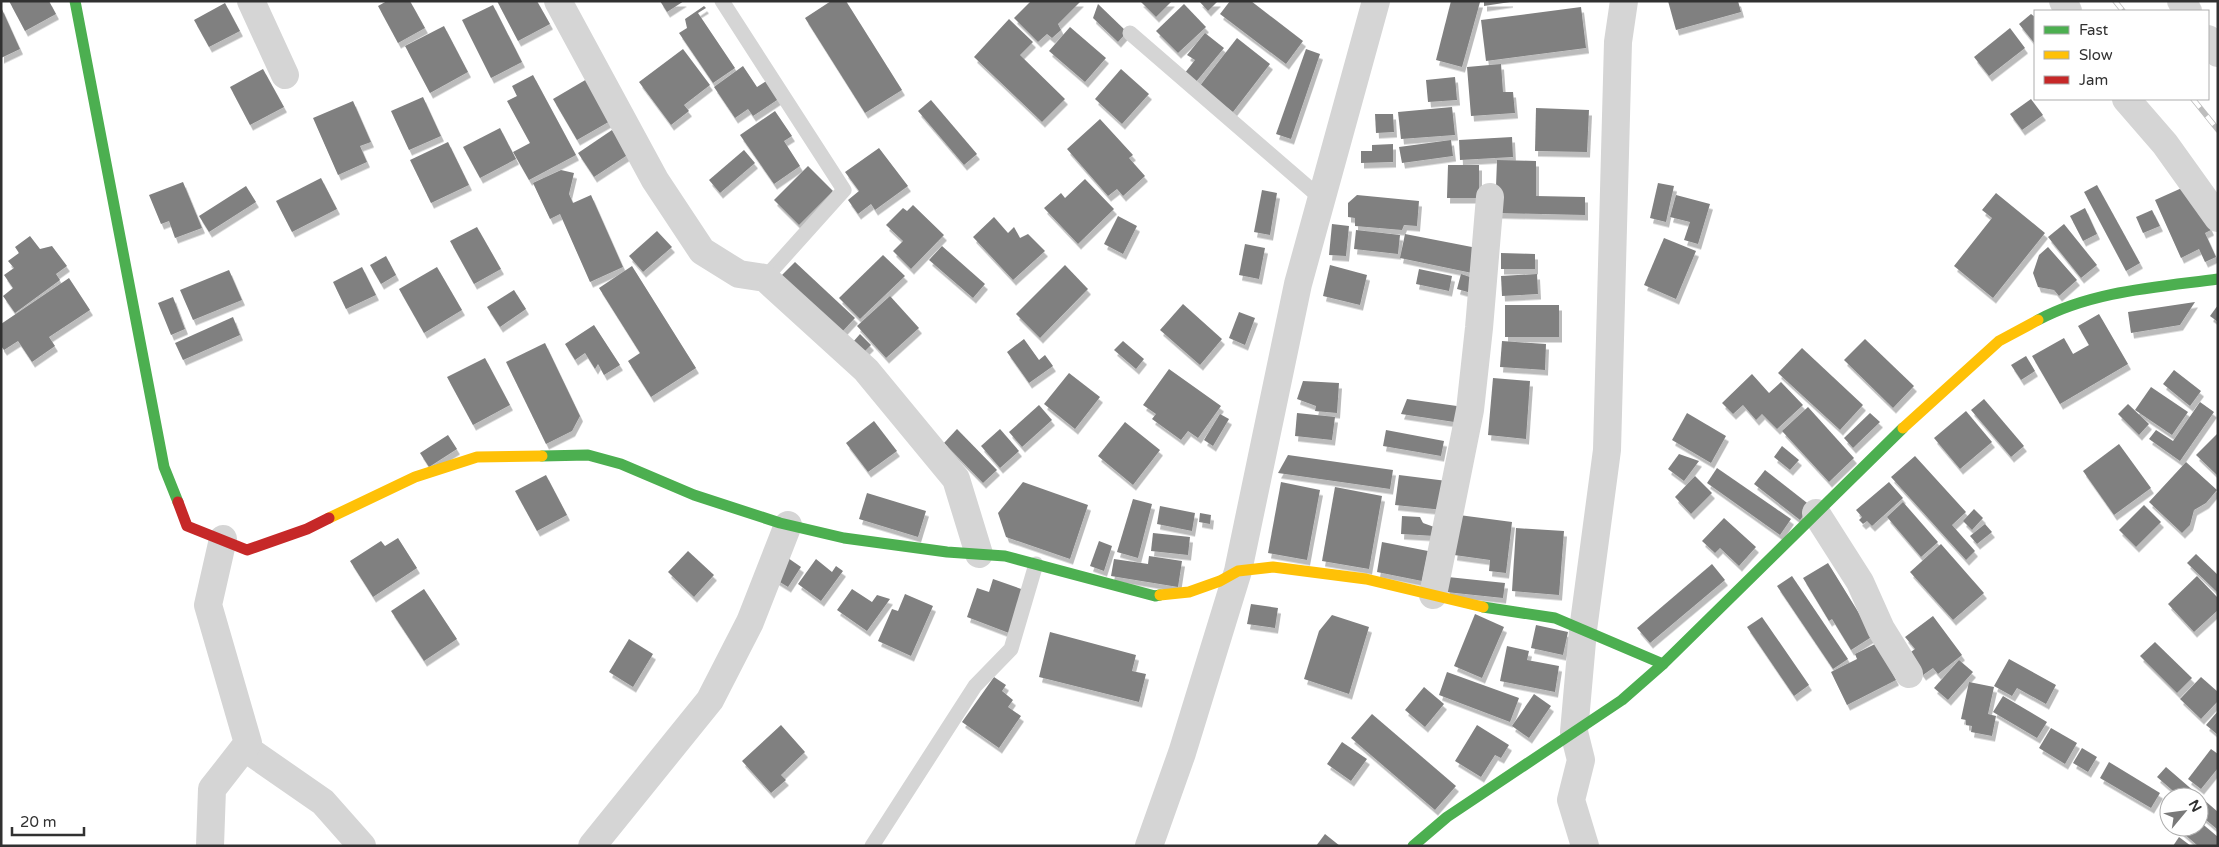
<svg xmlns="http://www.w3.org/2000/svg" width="2219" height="847" font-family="'Varela Round',sans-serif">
  <defs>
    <filter id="shadow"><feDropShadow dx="3" dy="5.5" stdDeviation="0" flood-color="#0004"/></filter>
  </defs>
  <rect width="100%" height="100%" fill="#fff"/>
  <g fill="#808080" filter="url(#shadow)">
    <path d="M9,1h40l7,13 -31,17z"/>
    <path d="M387,1h23l15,27 -27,15 -20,-37z"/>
    <path d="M497,1h40l13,23 -32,17z"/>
    <path d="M660,1h24l-17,11z"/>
    <path d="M831,1h15l56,89 -37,23 -60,-95z"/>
    <path d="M1031,1h50l-23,23 3,6 -9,8 -5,-4 -9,8 -24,-24z"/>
    <path d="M1140,1h32l-16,16z"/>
    <path d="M1199,1h19l-10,10z"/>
    <path d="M1230,1h21l52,40 -17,23 -66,-50z"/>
    <path d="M1451,1l29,1 -18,65 -26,-7z"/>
    <path d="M1484,1h26v1l-26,4z"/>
    <path d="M1668,1h70l3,11 -65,18z"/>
    <path d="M225,3l15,28 -31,16 -15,-27z"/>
    <path d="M1098,4l29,28 -9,10 -25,-24z"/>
    <path d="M1184,4l22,23 -28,26 -22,-22z"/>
    <path d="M493,5l29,57 -31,16 -29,-58z"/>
    <path d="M704,6l2,2 -8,5 37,55 -22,15 -34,-50 8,-5 -2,-9z"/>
    <path d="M1,7l19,42 -19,9z"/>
    <path d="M1581,7l5,41 -100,13 -5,-41z"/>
    <path d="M2031,14l4,3v27l-16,-20z"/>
    <path d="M1009,19l24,23 -13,13 45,44 -23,23 -68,-65z"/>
    <path d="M444,26l24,46 -38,21 -25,-47z"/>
    <path d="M1070,27l36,31 -21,24 -36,-31z"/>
    <path d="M2010,28l15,20 -36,28 -15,-19z"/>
    <path d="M1205,33l19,15 -29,35 -11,-9 11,-14 -8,-5z"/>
    <path d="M1237,38l33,26 -37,48 -34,-25z"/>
    <path d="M683,49l27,36 -26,20 5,6 -18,14 -32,-43z"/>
    <path d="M1306,49l14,5 -29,85 -15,-5z"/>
    <path d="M1501,64l2,28h10l2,21 -44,3 -4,-49z"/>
    <path d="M743,66l14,21 11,-7 12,18 -27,18 -5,-7 -13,9 -21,-31z"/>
    <path d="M263,69l21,38 -34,18 -20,-38z"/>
    <path d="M1121,69l28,25 -27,30 -27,-25z"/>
    <path d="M533,75l43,80 -47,25 -16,-28 17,-9 -23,-42 10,-5 -5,-10z"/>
    <path d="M1455,77l2,23 -29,2 -2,-22z"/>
    <path d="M587,79l25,41 -35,20 -24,-41z"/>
    <path d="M423,97l18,39 -32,14 -18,-39z"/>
    <path d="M2031,99l12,16 -21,15 -12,-16z"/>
    <path d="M931,100l46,54 -13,11 -46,-54z"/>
    <path d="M353,101l18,41 -11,4 7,16 -29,13 -25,-57z"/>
    <path d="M1452,107l3,28 -54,4 -3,-27z"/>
    <path d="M1536,108l53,2 -2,42 -52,-1z"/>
    <path d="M775,111l17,25 -8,5 16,25 -26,18 -34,-49z"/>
    <path d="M1375,114h18l1,18 -18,1z"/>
    <path d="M1100,119l33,36 -4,3 16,18 -22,20 -6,-7 -9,7 -41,-47z"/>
    <path d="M500,128l16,31 -36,19 -17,-31z"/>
    <path d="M612,130l17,24 -35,23 -16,-24z"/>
    <path d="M1512,137l1,20 -53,3 -1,-20z"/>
    <path d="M1451,140l2,16 -51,7 -3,-16z"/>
    <path d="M448,142l21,43 -38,18 -21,-43z"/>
    <path d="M1393,144v18l-32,1v-12h11v-6z"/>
    <path d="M879,148l29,38 -33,24 -4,-6 -13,10 -10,-14 11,-9 -14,-19z"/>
    <path d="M744,150l11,13 -35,30 -11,-13z"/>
    <path d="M1497,160l39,1v35l49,1v18l-90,-2z"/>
    <path d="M1448,165h31v33h-32z"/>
    <path d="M808,166l25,25 -34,34 -25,-25z"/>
    <path d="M561,170l13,3 -5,21 4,9 18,-8 32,72 -33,15 -30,-68 -10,5 -17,-36z"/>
    <path d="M321,178l16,31 -45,23 -16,-31z"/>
    <path d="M1085,179l29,30 -36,35 -34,-36 17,-15 4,5z"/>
    <path d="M183,182l19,46 -27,10 -6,-17 -8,3 -12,-29z"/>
    <path d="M1658,183l16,3 -8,36 -16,-4z"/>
    <path d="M2097,185l43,78 -14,8 -42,-79z"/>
    <path d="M246,186l10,16 -47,30 -10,-16z"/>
    <path d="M2184,187l10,6 17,37 -6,3 11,24 -11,5 -6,-13 -18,9 -26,-58z"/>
    <path d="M1262,190l15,3 -7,42 -16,-3z"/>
    <path d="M1996,193l49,40 -52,65 -39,-32 38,-48 -10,-8z"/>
    <path d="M1357,195l62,6 -2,25 -13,-1 -2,5 -47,-4v-8l-7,-1v-14z"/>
    <path d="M1676,195l34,9 -12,40 -14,-4 6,-18 -20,-5z"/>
    <path d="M913,205l31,30 -33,34 -18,-18 10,-10 -17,-16 17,-17 4,3z"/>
    <path d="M2085,208l12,26 -14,7 -13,-25z"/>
    <path d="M2152,210l8,16 -17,7 -7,-16z"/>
    <path d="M1118,216l19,10 -14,28 -19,-10z"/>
    <path d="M994,217l14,16 6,-6 6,11 8,-4 17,17 -32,29 -40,-43z"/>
    <path d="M1332,224l17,2 -3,30 -17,-1z"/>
    <path d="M2064,224l33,41 -16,13 -33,-41z"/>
    <path d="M477,227l24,42 -27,15 -24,-43z"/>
    <path d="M1356,230l44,5 -2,19 -44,-5z"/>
    <path d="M657,231l15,16 -29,25 -14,-16z"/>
    <path d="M1405,234l72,14 -5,25 -72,-15z"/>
    <path d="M30,236l10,13 12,-3 15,20 -11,8 4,6 -45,33 -12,-17 10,-8 -9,-13 10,-7 -6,-7 11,-8 -4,-6z"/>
    <path d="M1664,238l32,13 -20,48 -32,-14z"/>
    <path d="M1245,244l20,4 -6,31 -20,-4z"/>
    <path d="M942,246l43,38 -12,14 -44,-38z"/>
    <path d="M2048,247l29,33 -18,16 -5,-6 -16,-3 -5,-14 6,-18z"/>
    <path d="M1501,253l34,1v15h-34z"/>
    <path d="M883,255l22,21 -45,43 -21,-21z"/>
    <path d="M386,256l10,19 -15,9 -11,-19z"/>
    <path d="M795,262l60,56 -14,15 -60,-57z"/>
    <path d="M1065,265l23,24 -48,49 -24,-24z"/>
    <path d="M1330,265l37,10 -7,30 -37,-9z"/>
    <path d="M632,266l64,102 -45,29 -23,-36 12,-8 -41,-65z"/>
    <path d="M362,267l14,28 -30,14 -13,-27z"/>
    <path d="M437,267l25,43 -38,23 -25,-44z"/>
    <path d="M1419,269l33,7 -3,15 -33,-7z"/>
    <path d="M229,270l13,30 -49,20 -13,-30z"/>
    <path d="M1461,274l18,6 -4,14 -18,-5z"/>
    <path d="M1537,274l1,20 -36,2 -1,-20z"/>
    <path d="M69,278l21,32 -41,27 6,9 -23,16 -14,-21 -14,9 -3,-4v-22z"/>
    <path d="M514,290l12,19 -26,18 -13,-20z"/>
    <path d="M890,296l29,32 -33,30 -29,-32z"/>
    <path d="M173,297l12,32 -14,6 -13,-32z"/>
    <path d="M2195,302l-15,23 -49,8 -3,-21z"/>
    <path d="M1183,304l39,35 -22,26 -40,-35z"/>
    <rect x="1505" y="305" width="54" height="32"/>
    <path d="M2218,305v17l-8,-6z"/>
    <path d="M1239,312l16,6 -10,27 -16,-7z"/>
    <path d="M2099,314l29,50 -68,40 -28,-48 32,-18 9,16 16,-9 -11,-19z"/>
    <path d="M233,317l7,18 -57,25 -8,-17z"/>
    <path d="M594,325l26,40 -16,10 -6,-11 -3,5 -10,-16 -10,7 -10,-16z"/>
    <path d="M860,334l11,11 -7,7 -11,-10z"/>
    <path d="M1024,339l15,21 6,-5 8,11 -24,17 -22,-31z"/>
    <path d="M1865,339l49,47 -21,22 -49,-48z"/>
    <path d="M1123,341l21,18 -8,10 -22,-19z"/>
    <path d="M1502,341l44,3 -1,26 -45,-3z"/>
    <path d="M545,343l35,73 -8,15 -26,13 -40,-82z"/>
    <path d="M1802,348l61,57 -23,25 -62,-57z"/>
    <path d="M2026,356l9,15 -14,9 -10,-15z"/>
    <path d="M485,358l25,47 -37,20 -26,-48z"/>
    <path d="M1169,369l52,37 -23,32 -10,-7 -7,9 -29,-21 4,-5 -13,-9z"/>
    <path d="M2174,370l27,21 -11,15 -27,-22z"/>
    <path d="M1069,373l31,24 -25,32 -31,-25z"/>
    <path d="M1752,374l17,19 12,-11 22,23 -26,24 -15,-15 -6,6 -13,-15 -10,9 -11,-11z"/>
    <path d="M1493,378l37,3 -4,58 -38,-4z"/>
    <path d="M1303,381l36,2 -2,30 -22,-2 1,-5 -19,-7z"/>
    <path d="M2151,387l37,25 -16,23 -37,-25z"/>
    <path d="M1407,399l57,8 -3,16 -60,-9z"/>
    <path d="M1984,399l40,47 -13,11 -40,-47z"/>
    <path d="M2200,402l14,10 -34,49 -31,-22 7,-9 17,11z"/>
    <path d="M2128,404l21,20 -10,11 -21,-21z"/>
    <path d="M1039,405l13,15 -30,27 -13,-15z"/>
    <path d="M1808,407l46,51 -25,24 -47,-51z"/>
    <path d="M1966,411l26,31 -32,27 -26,-31z"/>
    <path d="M1297,413l38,4 -3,23 -37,-4z"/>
    <path d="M1687,413l39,23 -15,27 -39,-23z"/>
    <path d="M1870,413l10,9 -27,26 -9,-10z"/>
    <path d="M1220,414l9,5 -16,27 -9,-6z"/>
    <path d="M874,421l23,30 -29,21 -22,-29z"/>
    <path d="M1125,422l35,28 -27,35 -35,-29z"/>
    <path d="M957,429l40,41 -14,13 -39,-40z"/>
    <path d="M1000,429l19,22 -19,17 -19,-22z"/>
    <path d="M1386,430l58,11 -3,15 -58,-10z"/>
    <path d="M2218,433v43l-22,-21z"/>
    <path d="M448,435l9,14 -28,18 -9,-14z"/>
    <path d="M2119,444l32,44 -37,27 -31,-44z"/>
    <path d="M1782,446l17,14 -9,10 -16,-13z"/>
    <path d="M1679,454l20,7 -15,20 -16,-12z"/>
    <path d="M1288,455l105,15 -3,19 -112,-16z"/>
    <path d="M1915,456l51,56 -14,13 23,26 -9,9 -75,-83z"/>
    <path d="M2186,462l31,28 -11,13 -12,7 -4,15 -8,8 -33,-31z"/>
    <path d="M1717,468l74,51 -11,16 -73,-52z"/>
    <path d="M1765,470l46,36 -11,14 -46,-36z"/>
    <path d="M546,475l21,40 -30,16 -22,-40z"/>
    <path d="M1399,475l48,6 -4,29 -48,-5z"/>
    <path d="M1695,476l17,17 -21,21 -16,-17z"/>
    <path d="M1023,482l65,23 -18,54 -64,-22 -8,-24z"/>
    <path d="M1281,482l39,8 -13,70 -39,-7z"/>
    <path d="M1889,482l14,16 -31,28 -5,-5 -4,3 -4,-4 3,-3 -6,-7z"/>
    <path d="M1335,487l47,9 -13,73 -47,-8z"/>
    <path d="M867,493l59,18 -8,26 -59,-18z"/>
    <path d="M1133,499l19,5 -14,54 -21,-6z"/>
    <path d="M1903,502l35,40 -17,15 -34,-40z"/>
    <path d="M2144,505l17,17 -25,25 -17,-17z"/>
    <path d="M1160,506l35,7 -3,18 -35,-7z"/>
    <path d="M1974,509l9,9 -11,12 -9,-9z"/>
    <path d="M1200,513l11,2 -1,9 -11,-2z"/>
    <path d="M1459,515l53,7 -6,51 -17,-2 1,-11 -36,-5z"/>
    <path d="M1402,516l18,1 3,6 14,5 -2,8 -34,-2z"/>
    <path d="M1724,518l32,29 -17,19 -19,-18 -5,5 -13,-12z"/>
    <path d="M1985,524l7,8 -15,12 -7,-8z"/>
    <path d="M1516,528l48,3 -5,64 -47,-4z"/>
    <path d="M1153,533l37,4 -2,18 -37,-4z"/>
    <path d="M398,538l19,30 -44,29 -23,-36 31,-20 4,5z"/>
    <path d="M1099,541l13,5 -8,25 -14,-5z"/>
    <path d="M1382,542l46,9 -6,30 -45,-9z"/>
    <path d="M1941,544l43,49 -31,27 -43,-48z"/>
    <path d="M688,551l26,24 -20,22 -26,-25z"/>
    <path d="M2196,554l22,21v18l-31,-30z"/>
    <path d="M1149,556l33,5 -4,26 -67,-11 3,-17 34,5z"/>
    <path d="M788,558l13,9 -13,20 -13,-8z"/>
    <path d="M816,559l16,13 4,-6 7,5 -22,30 -23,-17z"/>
    <path d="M1828,563l45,73 -22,14 -19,-31 -3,2 -26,-43z"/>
    <path d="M1712,564l13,16 -75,63 -13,-15z"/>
    <path d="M1792,576l56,83 -15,10 -56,-83z"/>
    <path d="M2197,576l21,22v12l-24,22 -26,-28z"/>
    <path d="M1448,577l57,6 -2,15 -57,-6z"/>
    <path d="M993,579l31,11 -15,43 -42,-16 10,-29 12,4z"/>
    <path d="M424,589l33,50 -33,22 -33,-50z"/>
    <path d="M852,589l20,13 5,-7 13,4 -23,32 -30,-21z"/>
    <path d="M905,594l28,12 -22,50 -33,-15 14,-32 6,2z"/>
    <path d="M1251,604l27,4 -3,20 -28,-4z"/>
    <path d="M1475,614l29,13 -22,51 -28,-12z"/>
    <path d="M1332,615l37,12 -20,67 -45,-15 15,-48z"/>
    <path d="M1933,616l29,39 -24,19 -5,-6 -10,7 -15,-21 7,-5 -10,-12z"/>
    <path d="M1762,617l47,68 -15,11 -47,-69z"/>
    <path d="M1536,625l32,7 -5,23 -32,-7z"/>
    <path d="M1050,632l86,23 -4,16 14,3 -7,28 -100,-25z"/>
    <path d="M629,639l24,15 -20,33 -24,-15z"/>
    <path d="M2155,642l37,36 -15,15 -37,-37z"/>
    <path d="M1877,643l19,37 -49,25 -16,-33 26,-13 -2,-5z"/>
    <path d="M1507,646l22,5 -2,9 32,6 -4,26 -55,-11z"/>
    <path d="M2009,659l47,26 -10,19 -29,-16 -5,8 -18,-10z"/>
    <path d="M1959,660l14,12 -25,28 -14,-12z"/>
    <path d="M1447,672l72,26 -9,24 -71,-27z"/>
    <path d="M994,677l12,8 -4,6 11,9 -5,7 13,9 -22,32 -37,-26z"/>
    <path d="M2201,677l17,15v9l-17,18 -21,-20z"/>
    <path d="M1969,682l25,5 -6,27 8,2 -4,20 -21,-4 1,-6 -6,-1v-5l-5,-1z"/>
    <path d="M1424,687l20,17 -19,23 -20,-17z"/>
    <path d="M1534,694l17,12 -22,32 -17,-12z"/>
    <path d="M2003,696l44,26 -10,16 -44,-26z"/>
    <path d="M2218,711v24l-12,-10z"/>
    <path d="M1372,714l84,72 -21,24 -84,-72z"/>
    <path d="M781,725l24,27 -24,23 5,5 -15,13 -29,-32z"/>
    <path d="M1477,725l32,20 -8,13 -6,-3 -14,22 -26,-16z"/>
    <path d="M2051,728l26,15 -12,21 -26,-16z"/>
    <path d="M1342,742l25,17 -16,22 -24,-17z"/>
    <path d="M2082,748l15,9 -9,15 -15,-9z"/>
    <path d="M2211,749l7,5v14l-17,21 -13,-10z"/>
    <path d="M2109,762l51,31 -9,15 -51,-30z"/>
    <path d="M2166,767l52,45v18l-19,-16v-17h-19l-23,-20z"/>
    <path d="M2199,821l19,16v9h-20l-22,-19h23z"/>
    <path d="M1325,834l15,12h-24z"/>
    <path d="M2179,837l12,9h-18z"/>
  </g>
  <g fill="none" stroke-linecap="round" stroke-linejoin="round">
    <g stroke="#d5d5d5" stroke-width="15">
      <path d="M722,1l122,189 -79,88"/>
      <path d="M1130,33l193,167"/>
      <path d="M872,846l103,-160 36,-37 25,-85"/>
    </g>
    <g stroke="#d5d5d5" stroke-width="28">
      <path d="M251,1l34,74"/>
      <path d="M558,1l97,179 47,71 37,23 26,4 101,92 90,109 23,75"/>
      <path d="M2063,1l5,10"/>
      <path d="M2181,1l7,10"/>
      <path d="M2208,39l10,14"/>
      <path d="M2126,99l39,45 53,74"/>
      <path d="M1816,513l44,69 21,47 28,45"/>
      <path d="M1433,595l37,-185 9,-82 11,-131"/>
      <path d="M251,752l72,50 39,44"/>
      <path d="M210,846l2,-57 36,-46 -40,-138 15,-66"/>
      <path d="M592,846l118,-146 40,-78 38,-97"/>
      <path d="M1149,846l33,-93 56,-182 60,-287 78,-283"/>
      <path d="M1585,846l-14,-46 10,-40 -7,-28 9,-102 24,-180 11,-408 6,-41"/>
    </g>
    <g stroke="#4caf50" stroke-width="11">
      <path d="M75,1l89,466 14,35"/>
      <path d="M2038,320c54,-29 120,-33 180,-41"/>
      <path d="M542,456l46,-1 33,9 73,31 86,28 64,15 103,14 58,4 150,40 5,-1"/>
      <path d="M1483,607l72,11 108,46"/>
      <path d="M1413,846l34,-29 175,-117 41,-36 240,-236"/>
    </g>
    <g stroke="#ffc107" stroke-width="11">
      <path d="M1903,428l96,-87 39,-21"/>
      <path d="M329,518l86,-41 62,-20 65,-1"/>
      <path d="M1160,595l29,-3 31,-11 18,-10 35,-4 93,12 117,28"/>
    </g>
    <path stroke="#c62828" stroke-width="11" d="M178,502l9,24 60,24 60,-21 22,-11"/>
    <defs>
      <g id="rail">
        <path d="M2115,1l8,10"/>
        <path d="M2193,99l25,31"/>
      </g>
    </defs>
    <use href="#rail" stroke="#bdbdbd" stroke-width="5.5"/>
    <use href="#rail" stroke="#fff" stroke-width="4" stroke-dasharray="11" stroke-linecap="butt"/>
  </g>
  <rect width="2219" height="847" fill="none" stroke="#313131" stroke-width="5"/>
  <rect x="2034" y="10" width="175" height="90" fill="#ffffff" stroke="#adadad"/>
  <rect x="2044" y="26" width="25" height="8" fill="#4caf50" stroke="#adadad"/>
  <text x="2079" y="35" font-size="15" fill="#313131">Fast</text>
  <rect x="2044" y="51" width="25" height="8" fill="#ffc107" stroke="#adadad"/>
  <text x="2079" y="60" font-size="15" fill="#313131">Slow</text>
  <rect x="2044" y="76" width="25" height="8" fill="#c62828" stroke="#adadad"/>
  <text x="2079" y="85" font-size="15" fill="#313131">Jam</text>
  <g transform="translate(2184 812) rotate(61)"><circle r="24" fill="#ffffff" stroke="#adadad"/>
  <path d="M0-4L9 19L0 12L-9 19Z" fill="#797979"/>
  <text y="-8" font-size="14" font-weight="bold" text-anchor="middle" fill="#313131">N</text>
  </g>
  <path d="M12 827v8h72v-8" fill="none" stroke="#313131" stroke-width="2.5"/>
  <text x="20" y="827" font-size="15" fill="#313131" stroke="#ffffff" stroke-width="4" paint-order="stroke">20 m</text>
</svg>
